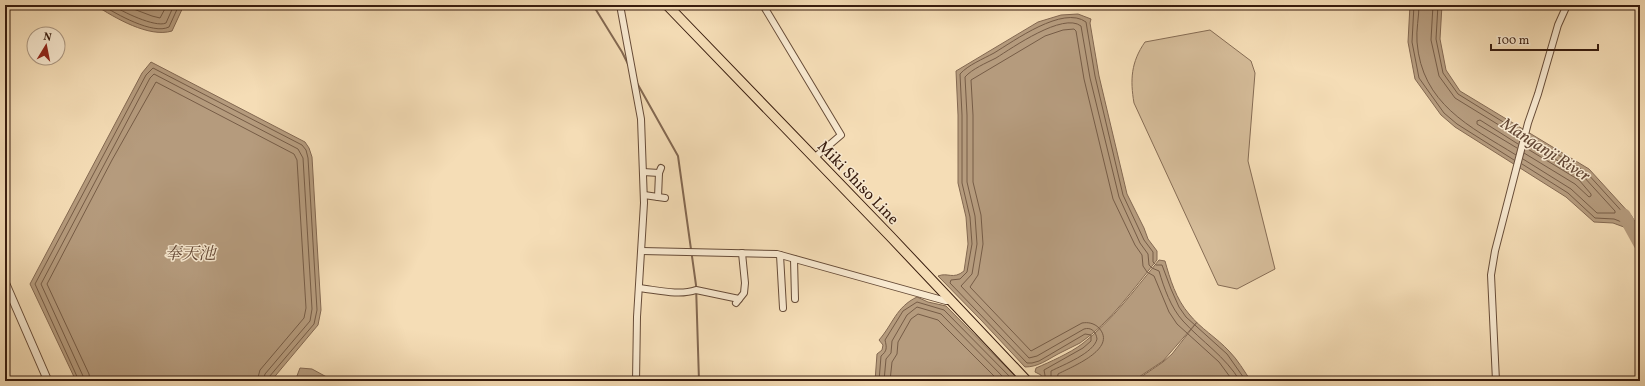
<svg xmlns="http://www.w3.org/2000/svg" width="1645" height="386" font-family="Vollkorn,'Noto Serif JP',serif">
  <rect width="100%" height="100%" fill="#f5ddb6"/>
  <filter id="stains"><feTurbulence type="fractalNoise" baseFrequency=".005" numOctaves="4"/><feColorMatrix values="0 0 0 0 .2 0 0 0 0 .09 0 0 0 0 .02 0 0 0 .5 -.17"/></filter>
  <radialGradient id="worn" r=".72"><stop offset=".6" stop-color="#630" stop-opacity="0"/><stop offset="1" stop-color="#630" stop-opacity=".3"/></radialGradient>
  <path fill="#d5bc99" stroke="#866c54" d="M1210,30l41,31 4,12 -7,88 27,108 -38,20 -19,-4 -84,-182c-4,-23 -3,-41 11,-61z"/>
  <g fill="#b59b7d" stroke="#836851">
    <path d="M95,5h89l-12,26c-23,7 -57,-13 -77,-26z"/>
    <path d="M1410,5h32l-2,34 6,31 14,21 129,78 42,46 7,12 -6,3 -19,-7 -19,-1 -28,-25 -111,-70 -14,-12 -26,-36 -7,-37z"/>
    <path d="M1078,14l13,5 -1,4 9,53 28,118 17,34 4,11 9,12v9c-24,29 -46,62 -77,83 -7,4 -15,7 -22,11 -11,6 -20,13 -33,13l-44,-47 -43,-44c10,-4 15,4 26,-5l4,-27 -2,-27 -8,-34v-68l-2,-44 82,-49 23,-7z"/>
    <path d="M151,62l154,80 4,6 3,9 9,153 -3,15 -47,56h-195l-46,-97 112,-211z"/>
    <path d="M1159,260l6,1c5,18 11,38 24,53 11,14 28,24 40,37 9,9 15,20 22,30h-116l28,-19 9,-8 25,-32 -34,39 -30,20h-91l-1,-6 -6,-3 1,-4c14,-6 34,-15 46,-24 31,-24 53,-55 77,-84z"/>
    <path d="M917,297l11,5 18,4 74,75h-145l2,-27 5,-4 1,-5 -4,-5c14,-16 17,-33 38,-43z"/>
    <path d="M300,368l12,1 22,12h-39z"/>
  </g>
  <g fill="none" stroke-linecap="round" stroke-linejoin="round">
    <g stroke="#765c46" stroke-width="1">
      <path d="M102,5c14,9 51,30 67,22l10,-22"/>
      <path d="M112,5c9,6 43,23 54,18l8,-18"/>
      <path d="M123,5l29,11 8,2 7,-13"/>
      <path d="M1414,5l-2,37 7,36 25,35 13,11 57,36"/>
      <path d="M1419,5c0,12 -3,25 -2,37 5,62 52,84 99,113"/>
      <path d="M1433,5l-2,35 8,36 16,22 65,40"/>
      <path d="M1438,5l-2,34 7,34 15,21 63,39"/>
      <path d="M1517,148l-40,-24v-3l3,-1 38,24"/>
      <path d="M1524,153l51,31 14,13 2,-1v-2l-12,-14 -53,-32"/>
      <path d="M1523,159l48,30 26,24h18v-2l-32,-35 -56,-34"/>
      <path d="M1522,164l46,29 27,25 19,1 13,5 3,-1 -3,-6 -41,-45 -57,-35"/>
      <path d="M79,381l-44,-97 111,-209 7,-7 149,77 4,5 2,8 9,152 -3,14 -45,53 -1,4"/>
      <path d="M84,381l-1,-5 -42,-92 109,-206 4,-4 144,75 5,9 9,151 -2,12 -45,53 -2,7"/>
      <path d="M90,381l-1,-7 -42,-90 65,-124 44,-78 138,72 3,6 9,148 -2,10 -44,52 -3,11"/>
      <path d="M879,381l2,-25c6,-5 6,-8 4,-16l18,-29 14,-9 27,8 70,71"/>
      <path d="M884,381l2,-22 5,-6 1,-12 15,-26 10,-8 24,7 66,67"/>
      <path d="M890,381l2,-19 5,-8 1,-12 13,-23 7,-5 20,6 61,61"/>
      <path d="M1046,381l-2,-11 39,-22 8,-7v-6l-6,-1 -46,27 -7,2h-5l-77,-80 1,-3 9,-1 7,-7 5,-28 -2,-27 -8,-34v-68l-2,-41c8,-9 23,-15 34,-21 20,-12 69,-48 92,-31l9,54 28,119 21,45 9,12v10l3,3h6l9,24 8,18 7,10 41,37 19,27"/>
      <path d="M1051,381v-10c12,-6 43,-18 46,-32 -1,-8 -6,-12 -13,-10l-47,27 -8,2 -68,-72 11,-12 5,-30 -2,-28 -8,-34v-67l-2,-38c7,-8 21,-14 31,-19 16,-10 67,-46 85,-32l9,52 29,119 21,46 8,11 1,11 3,3 7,3c5,17 12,37 24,50 19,21 42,35 57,60"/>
      <path d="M1057,381l1,-7c13,-7 60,-25 41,-46 -5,-5 -11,-6 -17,-5l-51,28 -61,-64 8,-12 5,-31 -2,-29 -8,-33v-67l-2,-35 74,-44 18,-6 11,-1 2,2 8,48 29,120 22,46 7,10 1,11 4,6 7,4 15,36 8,12 42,38 14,19"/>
    </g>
    <g stroke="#836851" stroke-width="2">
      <path d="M593,5l29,47 7,14"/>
      <path d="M637,83l41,73 18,129 3,96"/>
    </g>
    <path stroke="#b59b7d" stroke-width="13" d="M1624,215l16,29"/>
    <defs>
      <g id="minor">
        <path d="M620,5l21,114 3,84 -7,114 -1,64"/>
        <path d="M763,5l78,130 -27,23"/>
        <path d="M643,172l16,1"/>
        <path d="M644,195l21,3"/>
        <path d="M658,197l1,-24 2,-5"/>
        <path d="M642,251l135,3 169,47h5"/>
        <path d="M780,255l3,53"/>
        <path d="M794,259l1,40"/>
        <path d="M639,288c18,2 40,8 57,2l43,9"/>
        <path d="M736,303l8,-10 1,-10 -3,-30"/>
        <path d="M1496,381l-5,-106 4,-24 33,-128 10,-29 20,-69 9,-20"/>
      </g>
      <path id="tertiary" d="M5,282l43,99"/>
      <path id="primary" d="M667,5l223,231 137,145"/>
    </defs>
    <use href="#minor" stroke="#674c38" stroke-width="8"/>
    <use href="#tertiary" stroke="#674c38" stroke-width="9"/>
    <use href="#primary" stroke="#381c0e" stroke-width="11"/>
    <use href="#minor" stroke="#f8e9d0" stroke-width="6"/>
    <use href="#tertiary" stroke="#f8e9d0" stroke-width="7"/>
    <use href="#primary" stroke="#f5ddb6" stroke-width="9"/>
  </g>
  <g text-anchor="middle" stroke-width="3" stroke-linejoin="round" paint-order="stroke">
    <g font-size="16" fill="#381c0e" stroke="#f8e9d0">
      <text transform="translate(859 182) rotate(46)" y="6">Miki Shiso Line</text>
    </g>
    <g font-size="17" font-style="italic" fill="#644835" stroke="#f8e9d0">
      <text transform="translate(1546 149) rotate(33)" y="6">Manganji River</text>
      <text x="190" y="259">奉天池</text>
    </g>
  </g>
  <rect width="1645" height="386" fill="none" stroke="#f5ddb6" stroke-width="20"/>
  <rect x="6" y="6" width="1633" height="374" fill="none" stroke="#381c0e" stroke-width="2"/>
  <rect x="10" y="10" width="1625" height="366" fill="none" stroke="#381c0e"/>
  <g transform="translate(46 46) rotate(10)"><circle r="19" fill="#f8e9d0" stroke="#ab9782"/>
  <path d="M0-3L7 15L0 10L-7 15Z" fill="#8f2418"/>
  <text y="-6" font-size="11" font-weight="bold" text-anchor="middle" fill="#381c0e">N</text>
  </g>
  <path d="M1491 44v6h107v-6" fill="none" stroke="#381c0e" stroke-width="2"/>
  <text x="1497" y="44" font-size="12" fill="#381c0e" stroke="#f8e9d0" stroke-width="3" paint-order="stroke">100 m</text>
  <rect width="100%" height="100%" filter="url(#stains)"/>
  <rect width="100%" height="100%" fill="url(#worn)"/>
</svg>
